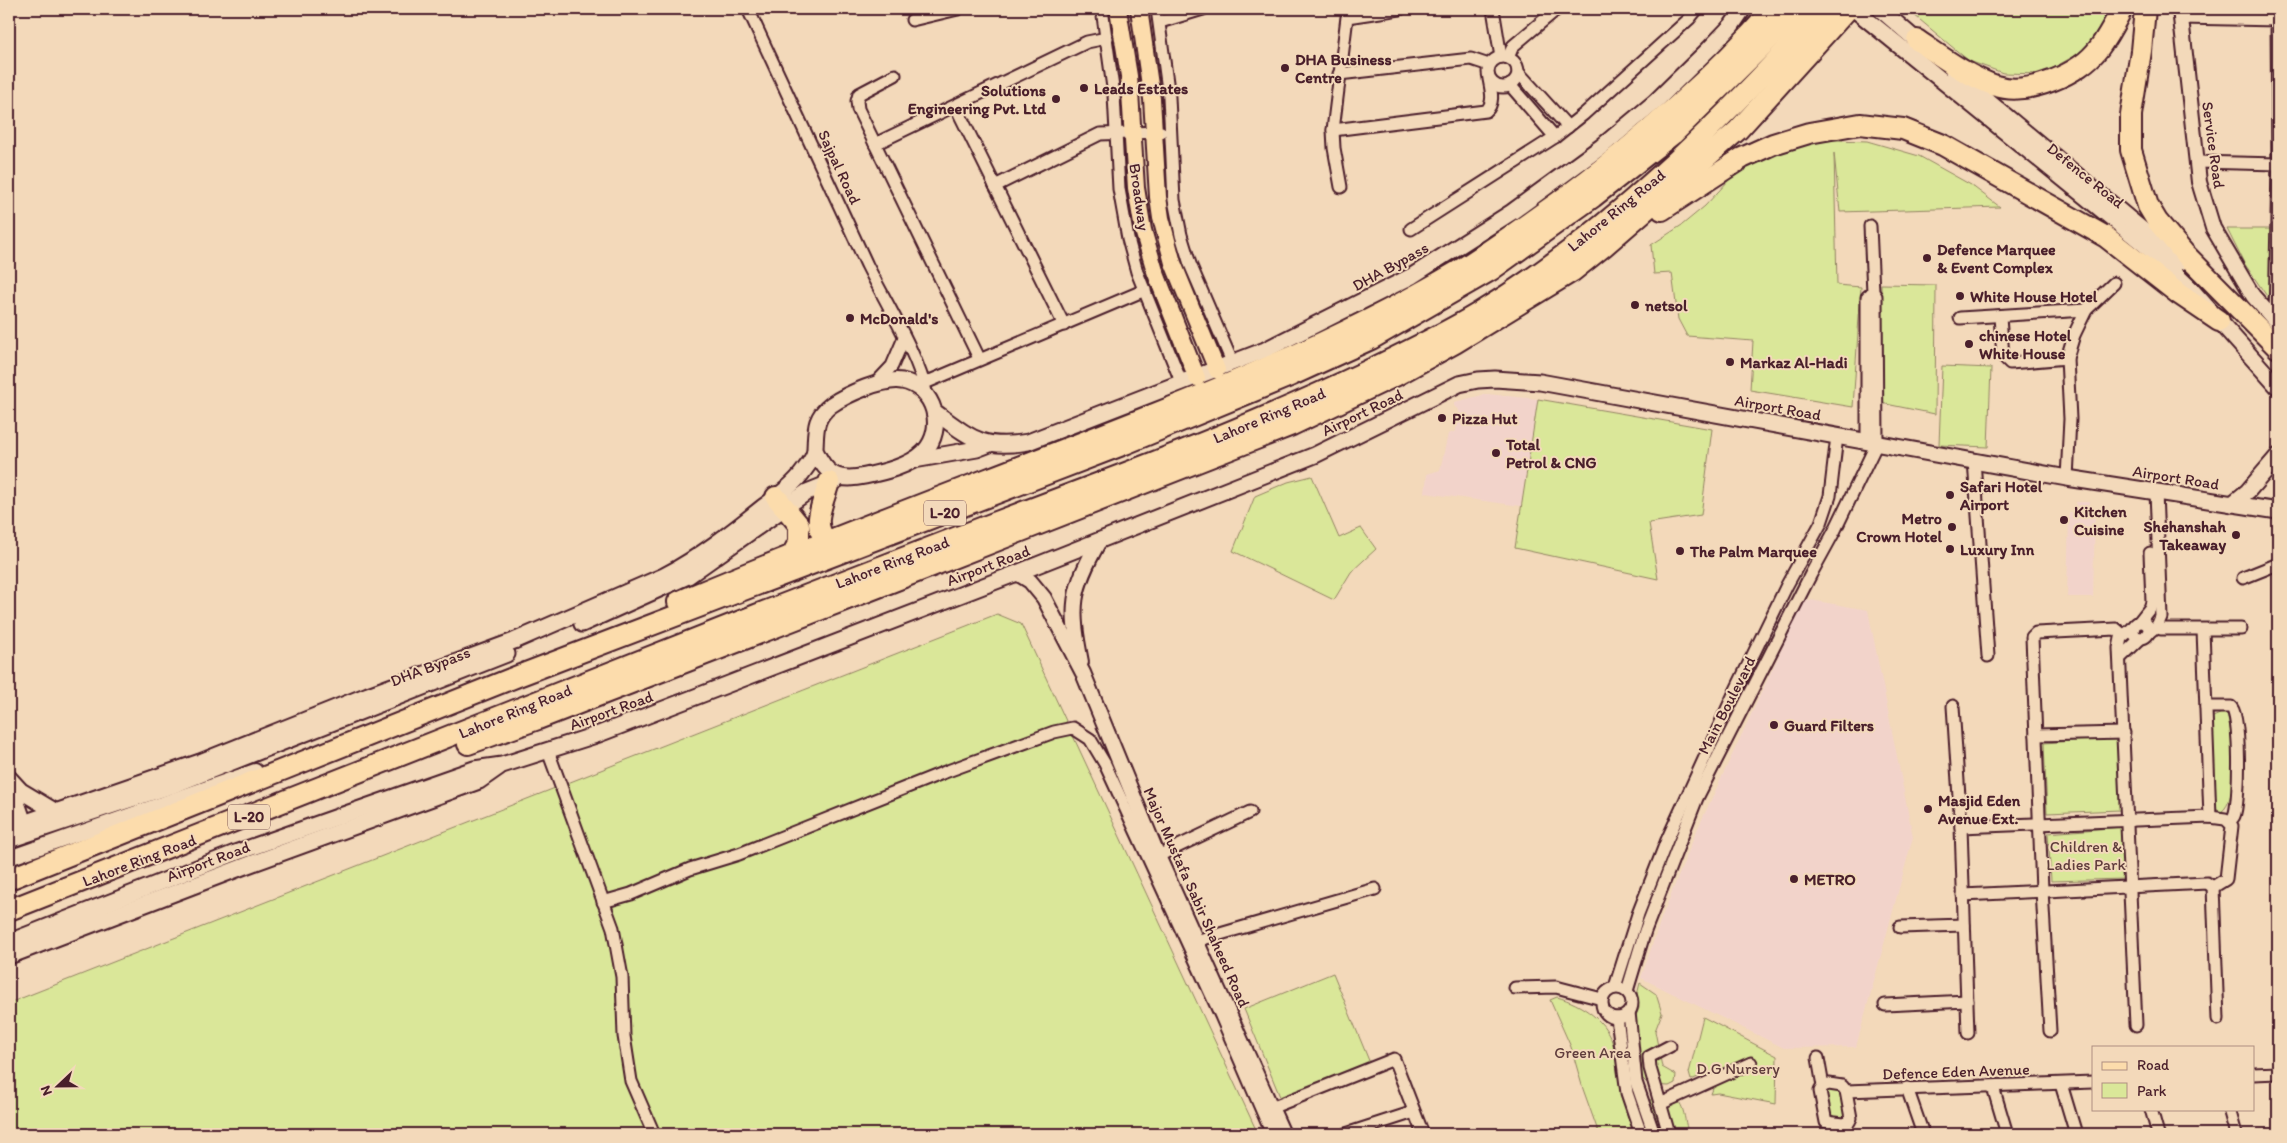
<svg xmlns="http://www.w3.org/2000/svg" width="2287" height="1143" font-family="Itim,sans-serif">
  <rect width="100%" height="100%" fill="#f3d9ba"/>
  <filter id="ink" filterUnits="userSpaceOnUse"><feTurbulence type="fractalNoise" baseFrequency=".02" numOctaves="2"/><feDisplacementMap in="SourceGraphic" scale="10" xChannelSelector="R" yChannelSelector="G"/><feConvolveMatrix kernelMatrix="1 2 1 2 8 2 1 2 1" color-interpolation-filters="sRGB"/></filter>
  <g filter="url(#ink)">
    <g fill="#f2d3ca">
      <path d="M1487,394l51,5 -17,107 -96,-13 2,-19 13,-4 8,-36 8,-3 3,-21 -5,-4v-4z"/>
      <path d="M2076,502h13l-1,12h7l-2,83h-26l2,-84h6z"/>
      <path d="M1805,599l63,11 45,227 -57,210 -72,1 -143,-70 20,-59 36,-89z"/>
    </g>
    <g fill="#dae799" stroke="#928362">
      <path d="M1907,9h203l-4,15 -28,30 -36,20 -39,-1 -34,-12z"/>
      <path d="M1834,140l33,1 52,15 52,29 29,22 -160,5 -6,-59 3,132 24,2 -8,120 -103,-17 3,-49 -66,-5 -9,-17 -6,-46 -18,1 -3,-29 31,-20 23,-19 25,-27 38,-25 38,-10z"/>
      <path d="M2227,229h46l-2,73 -27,-39z"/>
      <path d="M1881,284l55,1 -1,129 -54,-11z"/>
      <path d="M1942,366l49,2 -3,79 -49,-2z"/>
      <path d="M1538,399l174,30 -11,86 -52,8 9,56 -143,-31z"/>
      <path d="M1312,476l27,62 22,-10 15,21 -25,23 -17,28 -101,-49 22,-55 33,-14z"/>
      <path d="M997,614l24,10 237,510h-1249v-131z"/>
      <path d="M2222,713l5,1c6,20 13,86 -6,98l-5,-3 -5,-87 2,-5z"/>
      <path d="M2118,738l2,72 -73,3 -3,-70z"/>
      <path d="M2122,827l1,52 -72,2 -3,-48z"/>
      <path d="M1333,973l39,95 -89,36 -39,-95z"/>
      <path d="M1640,983l16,11 6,19 -7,18 7,36 14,8 -1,8 -6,3 -20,-1 -7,-7 -2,-7 -5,-53 4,-10 -2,-13z"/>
      <path d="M1557,997c25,7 51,24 57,51 3,10 4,20 6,30 4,19 9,38 15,56h-36l-16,-45 -12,-42 -21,-47z"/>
      <path d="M1703,1017l74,39 -1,48 -58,-11 -7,1 3,-8 -7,-10h-7l-9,4 -2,-7z"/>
      <path d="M1833,1089c12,2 10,17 12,27l-7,2 -8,-3 -4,-20 3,-5z"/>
      <path d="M1668,1096c18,2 15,24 21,38h-30l-11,-29 3,-6z"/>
    </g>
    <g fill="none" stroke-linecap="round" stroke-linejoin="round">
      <defs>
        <g id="minor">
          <path d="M748,9c40,85 79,171 119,256 19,38 52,91 60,131"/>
          <path d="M1102,9l12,86 5,94 9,50 9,33 45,112"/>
          <path d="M1157,9l12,88 5,103 7,35 9,29 43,100"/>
          <path d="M1493,9l8,48"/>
          <path d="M2181,18l97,2"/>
          <path d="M912,20l46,-11"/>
          <path d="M1160,22l43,-13"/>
          <circle cx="1503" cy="72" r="15"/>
          <path d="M1508,58l5,-12 44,-37"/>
          <path d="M1518,72l50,55"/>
          <path d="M1339,74l132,-15 18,6"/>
          <path d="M895,75l-36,19 -2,7 1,8 121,249"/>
          <path d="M1510,85l45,52"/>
          <path d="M956,107l108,218"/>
          <path d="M1333,130l153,-19c9,-8 5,-21 3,-32"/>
          <path d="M875,144l212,-102 20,-4"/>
          <path d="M2197,162l81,2"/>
          <path d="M995,186l105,-52 61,-2"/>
          <path d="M1341,187l-7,-39 -1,-18 14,-113 53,-8"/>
          <path d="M1411,229l144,-92 29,-23 105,-95 8,-10"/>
          <path d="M2000,317l3,39 7,7 57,-5"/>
          <path d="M1960,318l126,-8"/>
          <path d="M2275,321l3,-157 -1,-144"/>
          <path d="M925,383l220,-93"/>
          <path d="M875,384l17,-18 12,-28"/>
          <path d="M1867,441v-144l6,-5"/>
          <path d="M1974,460l14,196"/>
          <path d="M2067,478l3,-59 -3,-61 7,-23 12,-25 28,-27"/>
          <path d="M2243,578l35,-14"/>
          <path d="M2139,622l11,-14 2,-6 -2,-49"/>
          <circle cx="2141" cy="630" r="8"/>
          <path d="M2157,626l4,3h80"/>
          <path d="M2134,627l-13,11 -2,10 17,377"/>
          <path d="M2203,630l7,187"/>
          <path d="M2147,634l10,-8 4,-9 -5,-125"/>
          <path d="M2120,658l21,-20"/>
          <path d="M1953,706l8,121 7,206"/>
          <path d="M2036,735l88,-2"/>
          <path d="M548,751l65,177 9,49 2,59 7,45 23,53"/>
          <path d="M1961,827l249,-10 15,2 4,3"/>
          <path d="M1158,856l92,-44"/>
          <path d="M2213,887l5,132"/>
          <path d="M1963,895l244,-12 6,4 13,-8 6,-53 -3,-4c2,-2 4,-4 5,-6 6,-13 7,-103 -3,-109h-25"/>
          <path d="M603,902l28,-8 59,-25 49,-15 206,-82 109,-40 19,-4 17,11 15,25 116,252 51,118"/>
          <path d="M1900,927l64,-2"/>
          <path d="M1196,941l179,-52"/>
          <path d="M1615,987l23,-73 29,-74 66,-144 54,-111 34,-62 9,-27 7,-60"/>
          <circle cx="1617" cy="1003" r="15"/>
          <path d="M1515,988l41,-1 46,12"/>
          <path d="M1627,991l18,-60 52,-133 114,-224 23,-42 43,-89 -1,-147 -3,-4 -3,-66"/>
          <path d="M1885,1005l82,-4"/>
          <path d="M1629,1012l7,70 18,52"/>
          <path d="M1617,1018l10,75 14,41"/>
          <path d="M2050,1031l-8,-141 -10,-253 4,-4 80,-4 7,6"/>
          <path d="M1818,1058l5,28 -3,5 6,31 18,2 5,-2 2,-4 -5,-27"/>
          <path d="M2253,1074l25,-1"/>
          <path d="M2061,1084l15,50"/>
          <path d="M1823,1086l6,-2 13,2 4,5 247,-9"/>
          <path d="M1993,1087l14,47"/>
          <path d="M1907,1088l16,46"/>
          <path d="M1660,1104l91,-41"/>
          <path d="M1271,1108l123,-49 29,75"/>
          <path d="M2151,1109l7,25"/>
          <path d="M2229,1109l7,25"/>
          <path d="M1346,1134l68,-22"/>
          <path d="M1669,1134l-19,-66 -1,-11 21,-11"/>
        </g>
        <g id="tertiary">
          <path d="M2180,9l19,173 14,46 40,68 25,28"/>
          <path d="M1017,573l13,8 14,17 39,75 75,183 125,278"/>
          <path d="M1081,662c-11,-55 -10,-71 18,-121"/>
          <path d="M9,778l19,55"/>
          <path d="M9,858l246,-87"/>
        </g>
        <g id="secondary">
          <path d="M1854,9l292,237 44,42 88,99"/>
          <path d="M1880,9l44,38"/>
          <path d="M1953,72l228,190"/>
          <path d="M935,412c36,26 47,38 93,30l237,-92 147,-74 100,-64 89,-65 54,-45 54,-53 23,-24 11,-16"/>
          <path d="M914,460l63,-11 13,-5"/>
          <path d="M2232,504l16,-13 30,-35"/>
          <path d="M582,624l106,-48 119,-84 30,-12"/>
          <path d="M9,778l12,13 35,21"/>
          <path d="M9,828l191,-66 168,-67 146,-54 150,-65c36,-19 68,-44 99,-69 15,-11 32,-23 42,-38 4,-5 10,-14 10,-20 1,-19 -1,-31 16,-44 16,-11 52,-27 71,-24 33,6 44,48 22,71 -14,14 -40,20 -59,24 -27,6 -39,-1 -50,-26"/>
          <path d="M9,840l162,-54 336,-132"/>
          <path d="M9,942l226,-89 239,-84 28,-4 97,-31 418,-161 298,-118 144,-71 19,-4 17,-1 45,3 527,96 211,33"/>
          <path d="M9,956l236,-90 234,-85 20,-14"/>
        </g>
        <g id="primary">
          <path d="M1118,9l11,67 7,112 7,42 12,41 42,107"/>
          <path d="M1139,9l13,90 6,98 3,21 12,45 44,107"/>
        </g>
        <g id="motorway">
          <path d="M2145,9l-4,42 -10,64v35l17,56 9,15 27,32 94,95"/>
          <path d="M1917,40c25,17 50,36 79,46 32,10 84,-12 103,-38 9,-12 16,-26 23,-39"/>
          <path d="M1662,210l80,-52 31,-14 36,-11 51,-9 43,5 40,16 163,92 73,57 40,27"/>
          <path d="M776,497l23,28v17l-6,11"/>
          <path d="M827,540c-17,-14 -3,-39 2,-58"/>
          <path d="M678,602c132,-56 266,-106 400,-158 129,-50 260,-102 380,-173 34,-21 66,-45 99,-68 78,-58 152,-121 216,-194"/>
          <path d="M468,744l70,-25 343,-133 411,-161 103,-49 60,-33 118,-72 30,-24 135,-117 110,-121"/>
          <path d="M9,879l509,-203 607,-232 165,-68 81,-37 120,-69 102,-73 80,-63 127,-125"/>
          <path d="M9,910c249,-97 497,-197 747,-295 105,-41 211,-82 317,-122 100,-37 198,-76 294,-122 37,-18 75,-36 110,-57 132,-80 244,-191 346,-305"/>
        </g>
      </defs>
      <use href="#minor" stroke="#4a1f2b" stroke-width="15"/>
      <use href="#tertiary" stroke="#4a1f2b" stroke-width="18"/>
      <use href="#secondary" stroke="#4a1f2b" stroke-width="19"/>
      <use href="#primary" stroke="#4a1f2b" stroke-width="20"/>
      <use href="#motorway" stroke="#4a1f2b" stroke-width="24"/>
      <use href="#minor" stroke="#f3d9ba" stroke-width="11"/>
      <use href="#tertiary" stroke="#f3d9ba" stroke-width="14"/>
      <use href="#secondary" stroke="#f3d9ba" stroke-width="15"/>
      <use href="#primary" stroke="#fcdcac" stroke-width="16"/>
      <use href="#motorway" stroke="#fcdcac" stroke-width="20"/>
    </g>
  </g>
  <g fill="#4a1f2b" stroke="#f3d9ba" stroke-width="2">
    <circle cx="1285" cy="68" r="5"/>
    <circle cx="1084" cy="88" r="5"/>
    <circle cx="1056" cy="99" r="5"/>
    <circle cx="1927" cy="258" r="5"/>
    <circle cx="1960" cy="296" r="5"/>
    <circle cx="1635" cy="305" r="5"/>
    <circle cx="850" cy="318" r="5"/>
    <circle cx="1969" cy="344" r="5"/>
    <circle cx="1730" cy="362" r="5"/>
    <circle cx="1442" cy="418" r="5"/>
    <circle cx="1496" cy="453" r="5"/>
    <circle cx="1950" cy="495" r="5"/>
    <circle cx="2064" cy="520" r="5"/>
    <circle cx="1952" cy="527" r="5"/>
    <circle cx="2236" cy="535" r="5"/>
    <circle cx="1950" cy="549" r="5"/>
    <circle cx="1680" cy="551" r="5"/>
    <circle cx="1774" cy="725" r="5"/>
    <circle cx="1928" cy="809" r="5"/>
    <circle cx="1794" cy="879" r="5"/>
  </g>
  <g text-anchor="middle" stroke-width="4" stroke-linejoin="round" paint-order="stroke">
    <g fill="#f3d9ba" stroke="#7d5756" stroke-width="1">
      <rect x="924" y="500.5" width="42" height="25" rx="4"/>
      <rect x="228" y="804.5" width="42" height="25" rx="4"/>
    </g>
    <g font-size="15" font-weight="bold" fill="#4a1f2b">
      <text x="945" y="518">L-20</text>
      <text x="249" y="822">L-20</text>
    </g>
    <g font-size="16" font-weight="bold" fill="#4a1f2b" stroke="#f3d9ba" text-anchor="start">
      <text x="1295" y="65">DHA Business<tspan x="1295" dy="18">Centre</tspan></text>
      <text x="1094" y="94">Leads Estates</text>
      <text x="1046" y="96" text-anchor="end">Solutions<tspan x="1046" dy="18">Engineering Pvt. Ltd</tspan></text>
      <text x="1937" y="255">Defence Marquee<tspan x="1937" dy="18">&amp; Event Complex</tspan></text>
      <text x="1970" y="302">White House Hotel</text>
      <text x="1645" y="311">netsol</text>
      <text x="860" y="324">McDonald's</text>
      <text x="1979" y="341">chinese Hotel<tspan x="1979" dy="18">White House</tspan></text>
      <text x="1740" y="368">Markaz Al-Hadi</text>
      <text x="1452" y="424">Pizza Hut</text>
      <text x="1506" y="450">Total<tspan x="1506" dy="18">Petrol &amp; CNG</tspan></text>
      <text x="1960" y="492">Safari Hotel<tspan x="1960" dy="18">Airport</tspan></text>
      <text x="2074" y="517">Kitchen<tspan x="2074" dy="18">Cuisine</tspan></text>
      <text x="1942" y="524" text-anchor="end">Metro<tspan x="1942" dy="18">Crown Hotel</tspan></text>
      <text x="2226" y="532" text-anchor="end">Shehanshah<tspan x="2226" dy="18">Takeaway</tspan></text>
      <text x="1960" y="555">Luxury Inn</text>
      <text x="1690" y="557">The Palm Marquee</text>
      <text x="1784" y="731">Guard Filters</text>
      <text x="1938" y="806">Masjid Eden<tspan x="1938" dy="18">Avenue Ext.</tspan></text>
      <text x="1804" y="885">METRO</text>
    </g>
    <g font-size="16" fill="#4a1f2b" stroke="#f3d9ba">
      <text transform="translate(2214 145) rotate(82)" y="6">Service Road</text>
      <text transform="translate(840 167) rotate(65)" y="6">Sajpal Road</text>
      <text transform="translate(2086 175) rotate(39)" y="6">Defence Road</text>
      <text transform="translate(1140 197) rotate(82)" y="6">Broadway</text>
      <text transform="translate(1616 210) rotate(-39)" y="6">Lahore Ring Road</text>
      <text transform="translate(1390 266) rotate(-29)" y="6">DHA Bypass</text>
      <text transform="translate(1778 407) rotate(10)" y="6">Airport Road</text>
      <text transform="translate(1362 412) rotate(-26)" y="6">Airport Road</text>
      <text transform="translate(1269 415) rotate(-23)" y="6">Lahore Ring Road</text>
      <text transform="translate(2176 477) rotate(9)" y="6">Airport Road</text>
      <text transform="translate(892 562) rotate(-21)" y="6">Lahore Ring Road</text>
      <text transform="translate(988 565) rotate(-21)" y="6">Airport Road</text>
      <text transform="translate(430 666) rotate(-21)" y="6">DHA Bypass</text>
      <text transform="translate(1726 705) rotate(-63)" y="6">Main Boulevard</text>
      <text transform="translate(611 710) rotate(-20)" y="6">Airport Road</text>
      <text transform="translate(515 711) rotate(-22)" y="6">Lahore Ring Road</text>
      <text transform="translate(139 860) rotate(-21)" y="6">Lahore Ring Road</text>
      <text transform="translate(208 861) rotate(-21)" y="6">Airport Road</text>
      <text transform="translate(1197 897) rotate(66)" y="6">Major Mustafa Sabir Shaheed Road</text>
      <text transform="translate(1956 1071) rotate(-2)" y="6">Defence Eden Avenue</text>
    </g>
    <g font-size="16" fill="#603d3c" stroke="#f3d9ba">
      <text x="2086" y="852">Children &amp;<tspan x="2086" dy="18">Ladies Park</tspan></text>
      <text x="1593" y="1058">Green Area</text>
      <text x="1738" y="1074">D.G Nursery</text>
    </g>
  </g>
  <rect width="2287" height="1143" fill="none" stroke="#f3d9ba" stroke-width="30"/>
  <rect x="15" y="15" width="2257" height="1113" fill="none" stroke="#4a1f2b" stroke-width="2" filter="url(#ink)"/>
  <rect x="2092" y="1046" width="162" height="65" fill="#f3d9ba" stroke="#af8f81"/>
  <rect x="2102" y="1062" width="25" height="8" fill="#fcdcac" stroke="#af8f81"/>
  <text x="2137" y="1070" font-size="15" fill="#4a1f2b">Road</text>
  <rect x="2102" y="1083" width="25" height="15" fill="#dae799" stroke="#af8f81"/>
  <text x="2137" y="1096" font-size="15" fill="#4a1f2b">Park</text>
  <g transform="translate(58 1086) rotate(248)" stroke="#f3d9ba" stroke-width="4" paint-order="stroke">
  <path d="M0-4L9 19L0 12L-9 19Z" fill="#4a1f2b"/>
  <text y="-8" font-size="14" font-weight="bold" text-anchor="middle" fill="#4a1f2b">N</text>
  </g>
</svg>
